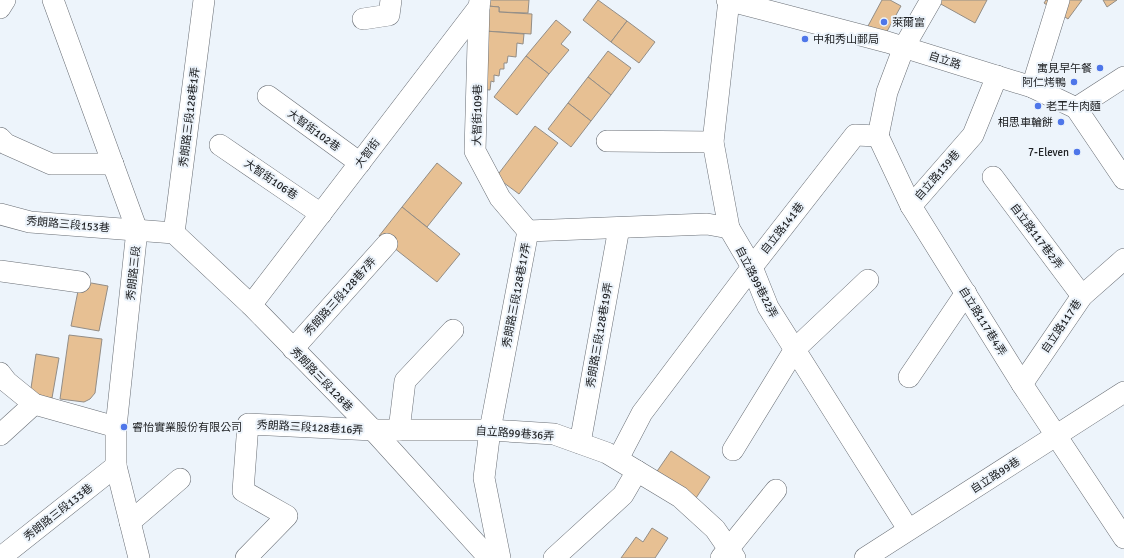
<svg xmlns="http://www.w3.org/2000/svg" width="1124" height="558" font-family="Signika,'Noto Sans TC',sans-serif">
  <rect width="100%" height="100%" fill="#edf4fb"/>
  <g fill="#e7c093" stroke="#938d86">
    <path d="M488,0h41l-1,13 -29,-1v-5l-11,-1z"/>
    <path d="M598,0l29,21 -16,21 -28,-22z"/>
    <path d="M882,0h8l11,6 -16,29 -17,-9z"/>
    <path d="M940,0h47l-12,23 -36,-20z"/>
    <path d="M1046,0h36l-14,19 -24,-16z"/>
    <path d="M1103,0h14l-10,7z"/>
    <path d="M488,6l11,1v5l33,2 -1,20 -46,-3z"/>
    <path d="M556,20l15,12 -10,12 8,6 -20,24 -23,-18z"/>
    <path d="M627,21l28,21 -16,21 -28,-21z"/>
    <path d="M485,31l39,3 -1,10 -6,-1 -1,14 -8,-1 -1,7h-3v6h-4l-1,7 -5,-1v7l-3,-1 -1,9 -14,-1z"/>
    <path d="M608,51l23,17 -20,27 -23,-18z"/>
    <path d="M526,56l23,18 -32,41 -23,-18z"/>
    <path d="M588,77l23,18 -20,26 -23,-18z"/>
    <path d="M568,103l23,18 -20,26 -23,-18z"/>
    <path d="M535,126l23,17 -39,51 -23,-17z"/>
    <path d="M437,163l25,20 -35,44 -25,-20z"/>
    <path d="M402,207l58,47 -23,28 -58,-46z"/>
    <path d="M80,281l28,5 -9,45 -28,-5z"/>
    <path d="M69,335l33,4 -7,54 -5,6 -6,3 -24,-3z"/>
    <path d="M36,354l23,4 -7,40 -22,-3z"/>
    <path d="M671,451l39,26 -20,30 -39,-27z"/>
    <path d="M652,528l16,10 -13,20h-34l15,-21 7,5z"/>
  </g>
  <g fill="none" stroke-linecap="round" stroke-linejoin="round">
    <defs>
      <g id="minor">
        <path d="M53,0l84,230 -21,197v39l23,92"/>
        <path d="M727,0l160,42 145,45 44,21 48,71"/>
        <path d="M729,0l-16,142 16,86 23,39 16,40 140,222"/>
        <path d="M479,7l-4,144 25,47 28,33"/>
        <path d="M0,8l5,-8"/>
        <path d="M363,19l26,-4 2,-15"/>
        <path d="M1032,87l27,-87"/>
        <path d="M268,96l92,67"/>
        <path d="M1076,108l48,-31"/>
        <path d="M878,136l33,70 111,178 102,154"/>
        <path d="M878,136l9,-44 17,-45 27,-47"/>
        <path d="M0,138l6,6 45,20h62"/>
        <path d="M607,141l106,1"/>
        <path d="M220,145l101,69"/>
        <path d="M993,177l89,119"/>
        <path d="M911,206l62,-71 24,-59"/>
        <path d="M0,214l30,8 144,11 77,72 122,125 116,128"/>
        <path d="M528,231l179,-7 22,4"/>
        <path d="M174,233l30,-233"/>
        <path d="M0,271l80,11"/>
        <path d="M251,305l228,-298 1,-7"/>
        <path d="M293,349l94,-105"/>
        <path d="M0,373l7,9 27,22 82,23"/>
        <path d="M909,377l57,-84"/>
        <path d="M1022,384l60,-88 42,-37"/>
        <path d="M399,430l6,-49 48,-51"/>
        <path d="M0,435l34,-31"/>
        <path d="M580,443l39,-215"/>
        <path d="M733,450l62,-101 73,-69"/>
        <path d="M618,459l24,-46 110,-146 103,-132 23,1"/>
        <path d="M130,522l50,-43"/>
        <path d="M0,558l116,-92"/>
        <path d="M246,558l41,-42 -44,-25 5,-67 125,6h117l64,4 53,19 73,44 35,32 20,29"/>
        <path d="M500,558l-16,-80 6,-48 38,-199"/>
        <path d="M554,558l69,-63 14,-24"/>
        <path d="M721,558l55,-68"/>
        <path d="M865,558l259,-166"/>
      </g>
    </defs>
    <use href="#minor" stroke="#696e75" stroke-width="22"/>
    <use href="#minor" stroke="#fff" stroke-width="21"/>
  </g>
  <g fill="#4e76e9" stroke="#edf4fb" stroke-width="1.5">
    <circle cx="884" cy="22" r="4"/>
    <circle cx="805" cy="39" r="4"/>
    <circle cx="1100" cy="68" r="4"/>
    <circle cx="1074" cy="82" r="4"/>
    <circle cx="1038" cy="106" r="4"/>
    <circle cx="1061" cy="122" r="4"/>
    <circle cx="1077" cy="152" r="4"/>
    <circle cx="124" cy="427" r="4"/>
  </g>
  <g text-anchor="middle" stroke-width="4" stroke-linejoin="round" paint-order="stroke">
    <g font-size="11" fill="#202225" stroke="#edf4fb" text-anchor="start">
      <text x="892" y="26">萊爾富</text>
      <text x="813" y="43">中和秀山郵局</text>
      <text x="1092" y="72" text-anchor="end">寓見早午餐</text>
      <text x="1066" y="86" text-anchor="end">阿仁烤鴨</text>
      <text x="1046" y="110">老王牛肉麵</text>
      <text x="1053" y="126" text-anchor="end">相思車輪餅</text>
      <text x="1069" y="156" text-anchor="end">7-Eleven</text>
      <text x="132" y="431">睿怡實業股份有限公司</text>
    </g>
    <g font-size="11" fill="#202225" stroke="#edf4fb">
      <text transform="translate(945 60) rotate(18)" y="4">自立路</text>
      <text transform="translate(477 115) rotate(-89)" y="4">大智街109巷</text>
      <text transform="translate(189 117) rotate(-83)" y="4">秀朗路三段128巷1弄</text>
      <text transform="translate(314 130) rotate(36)" y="4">大智街102巷</text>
      <text transform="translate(367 153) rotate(-53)" y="4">大智街</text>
      <text transform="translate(937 175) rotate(-49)" y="4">自立路139巷</text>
      <text transform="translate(271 179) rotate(34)" y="4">大智街106巷</text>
      <text transform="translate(68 224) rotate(5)" y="4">秀朗路三段153巷</text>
      <text transform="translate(782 228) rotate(-52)" y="4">自立路141巷</text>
      <text transform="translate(1037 236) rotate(53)" y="4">自立路117巷2弄</text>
      <text transform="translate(133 273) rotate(-84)" y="4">秀朗路三段</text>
      <text transform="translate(757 282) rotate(63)" y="4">自立路99巷22弄</text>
      <text transform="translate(516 295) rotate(-79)" y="4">秀朗路三段128巷17弄</text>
      <text transform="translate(340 296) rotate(-48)" y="4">秀朗路三段128巷7弄</text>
      <text transform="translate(983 321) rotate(58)" y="4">自立路117巷4弄</text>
      <text transform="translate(1061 326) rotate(-56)" y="4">自立路117巷</text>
      <text transform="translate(599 335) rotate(-80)" y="4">秀朗路三段128巷19弄</text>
      <text transform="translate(322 379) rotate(46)" y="4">秀朗路三段128巷</text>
      <text transform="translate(310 427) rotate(3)" y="4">秀朗路三段128巷16弄</text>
      <text transform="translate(515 433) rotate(4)" y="4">自立路99巷36弄</text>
      <text transform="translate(995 475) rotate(-33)" y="4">自立路99巷</text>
      <text transform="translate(58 512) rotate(-38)" y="4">秀朗路三段133巷</text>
    </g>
  </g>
</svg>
